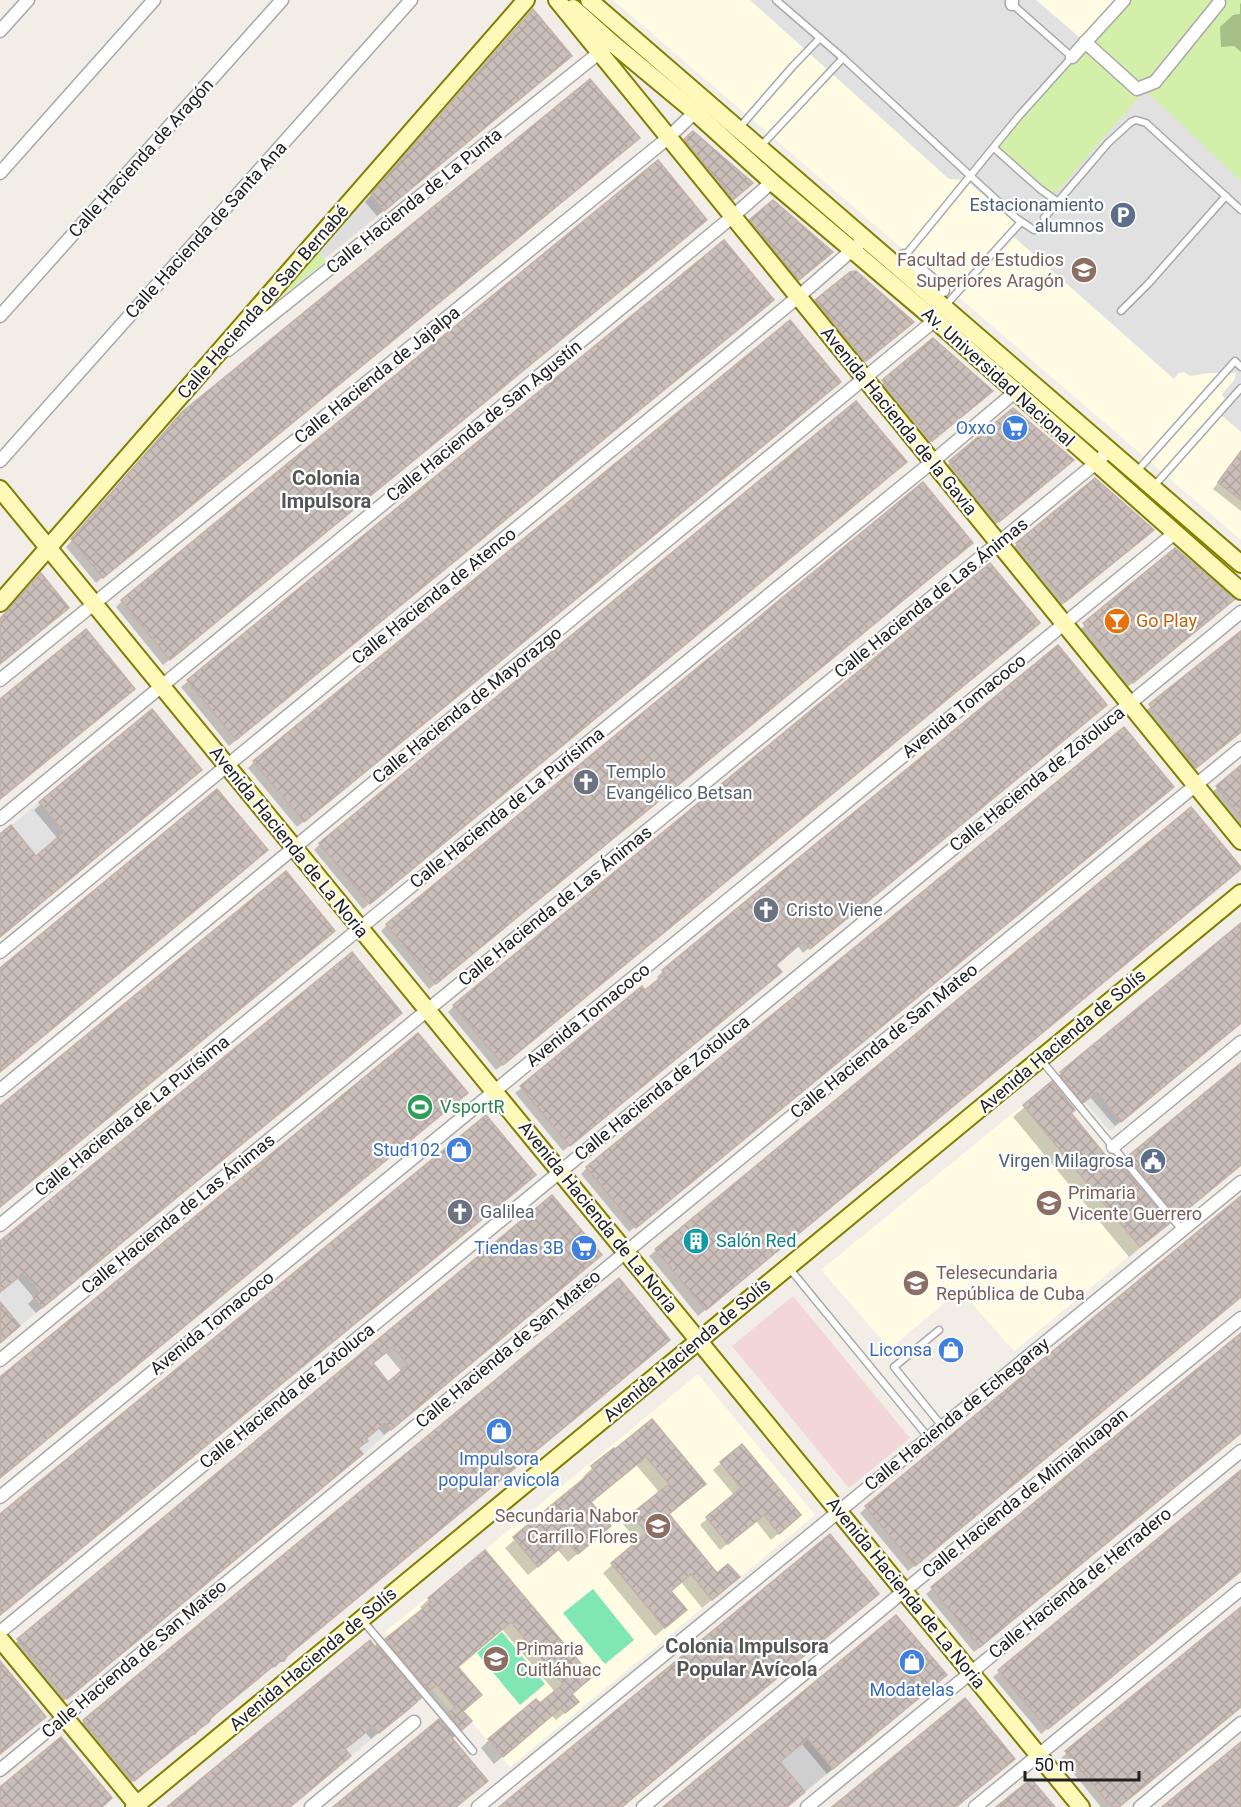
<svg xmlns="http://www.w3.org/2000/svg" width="1241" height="1807" font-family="Roboto,sans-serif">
  <defs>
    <pattern id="building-cross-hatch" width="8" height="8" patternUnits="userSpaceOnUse" patternTransform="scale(1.5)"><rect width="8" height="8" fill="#cabfba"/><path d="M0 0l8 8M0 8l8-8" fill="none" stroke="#ada4a0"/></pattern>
  </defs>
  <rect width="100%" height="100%" fill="#f2ede7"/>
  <path fill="#dfdede" d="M370,194l14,17 -60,48 -5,-6z"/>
  <path fill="#f3d6d8" d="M793,1296l117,142 -61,50 -117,-142z"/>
  <g fill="#fffce3">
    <path d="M613,0h628v540z"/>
    <path d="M1023,1105l117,142 -126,104 -54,-61 -70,59 -69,-79z"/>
    <path d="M698,1374l117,141 -305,252 -38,-45 -8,6 -79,-96z"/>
  </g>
  <path fill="#cfcfcf" d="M808,1738l25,31 -28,23 -25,-30z"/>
  <g fill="#d4efaa">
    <path d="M1122,0h119v182l-193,20 -59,-53z"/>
    <path d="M317,251l9,10 -53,42z"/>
  </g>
  <g fill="#80e6b3">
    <path d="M593,1589l41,51 -29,24 -42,-51z"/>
    <path d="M502,1632l43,52 -25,21 -43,-52z"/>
  </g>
  <g fill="#e1e1e1">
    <path d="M750,0h286l49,42 -96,107 59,53 97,-112 96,91v251l-26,-22 10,-11 -3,-5 12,-14 2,-7h-27l-19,3 -6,-4 -5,1 -5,6 -161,-143 7,-9 -54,-47 -17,-1z"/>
    <path d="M39,802l25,31 -28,23 -25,-30z"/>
    <path d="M1097,1092l24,30 -11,9 -25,-29z"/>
    <path d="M24,1273l15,19 -6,5 9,11 -22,18 -20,-24v-10z"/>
    <path d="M366,1400l25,30 -28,24 -7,-7 11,-6z"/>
    <path d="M373,1726l6,7 -28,23 -6,-7z"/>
  </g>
  <g fill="#0003" fill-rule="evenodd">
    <path d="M1241,3v49l-7,-6 -13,1 -1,-20 13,-12 7,-1v-10z"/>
    <path d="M527,17l43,39 -193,160 -12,-14z"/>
    <path d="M693,133l51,57 -19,16 -47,-58z"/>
    <path d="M632,144l-536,439 -30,-36 110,-127z"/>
    <path d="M705,220l-542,445 -47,-58 6,-6z"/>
    <path d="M750,221l71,40 -32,27 -48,-58z"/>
    <path d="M724,242l41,64 -536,440 -48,-59z"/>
    <path d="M816,301l87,29 -47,39 -48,-59z"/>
    <path d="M933,340l50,59 -60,49 -48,-58z"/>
    <path d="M833,387l-536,440 -49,-59 6,-6z"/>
    <path d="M1013,410l51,57 -73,61 -49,-58z"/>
    <path d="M1241,465v46l-28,-22 17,-22z"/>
    <path d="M899,468l-536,441 -49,-59 6,-6z"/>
    <path d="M1144,537l-87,72 -48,-57 8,-8z"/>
    <path d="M965,549l-536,440 -48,-58 6,-6z"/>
    <path d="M1175,550l51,56 -101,83 -48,-57z"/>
    <path d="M1032,629l-536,441 -48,-58 6,-6z"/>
    <path d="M1241,633v98l-52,42 -45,-61z"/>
    <path d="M1057,647l42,64 -296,242 -5,-7 -24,19v13l-211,173 -48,-58 130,-101 14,-12 -2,-3 6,-6z"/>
    <path d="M151,711l-151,225v-100l36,22 22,-19 -24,-29z"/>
    <path d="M1241,767v64l-31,-37z"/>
    <path d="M1166,793l-537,439 -48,-58 6,-6z"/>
    <path d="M1191,809l43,65 -536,442 -49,-60z"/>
    <path d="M1241,925v98l-126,103 -25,-29 -13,11 -22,-29z"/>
    <path d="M394,1019l-358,294 -8,-9 6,-6 -17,-20 -17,14v-49z"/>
    <path d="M1241,1065v99l-70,58 -48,-59z"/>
    <path d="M1052,1083l17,31 46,55 53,54 -39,34 -116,-140z"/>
    <path d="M552,1197l42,64 -210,174 -6,-7 -14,11 -7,10 -3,11 -294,244 -48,-58zM386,1353l16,19 -14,12 -16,-20z"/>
    <path d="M1241,1198v98l-333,275 -48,-58z"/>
    <path d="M1241,1335v98l-267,219 -48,-58z"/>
    <path d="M652,1421l43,72 -27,22 49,60 12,11 -27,22 -21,-26 -11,10 6,27 -21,17 -52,-63 35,-31 -15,-18 37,-31 -24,-28 -46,38 19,23 -41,36 -10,-12 -30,25 -23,-27 80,-69 -2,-2 9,-9 21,-18 2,2z"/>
    <path d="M741,1446l51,76 -21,18 -15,-19 -36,29 -20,-25 34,-30 -21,-25z"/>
    <path d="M1241,1472v98l-200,164 -48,-57z"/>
    <path d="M485,1552l85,143 -2,15 -12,10 -4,-4 -58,48 -13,-16 8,-8 50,-34 16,-14 -53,-63 -46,38 6,45 8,9 -20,18 5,68h-119l111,-91 -19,-24 -57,47 -6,-7 -21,18 -55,57h-119l205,-158h3l45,-39 -3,-3 9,-8z"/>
    <path d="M1241,1609v97l-123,101h-17l-40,-49z"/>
    <path d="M896,1617l43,64 -112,93 -25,-30 -23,18 7,45h-120z"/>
    <path d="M284,1657l-8,10 -5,1 -60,49 -10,11 -14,12h-4l-56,46 -49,-59 6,-6z"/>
  </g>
  <g fill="url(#building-cross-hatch)" stroke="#c5b1a8" stroke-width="1.5" fill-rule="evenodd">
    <path d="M533,9l39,47 -188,155 -13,-17z"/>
    <path d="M590,79l50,59 -537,440 -32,-39 111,-127z"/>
    <path d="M693,131l60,52 -20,17 -49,-61z"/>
    <path d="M658,160l49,60 -537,440 -49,-60z"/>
    <path d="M773,200l60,52 -34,28 -50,-60z"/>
    <path d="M724,240l50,60 -538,440 -49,-60z"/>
    <path d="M856,271l58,51 -48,39 -51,-61 35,-28z"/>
    <path d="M790,320l51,62 -537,440 -51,-61z"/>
    <path d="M933,338l60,53 -61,50 -50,-61z"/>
    <path d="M856,401l51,61 -537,442 -51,-61z"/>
    <path d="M1013,408l61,52 -75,62 -50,-61z"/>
    <path d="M1241,451v49l-23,-18z"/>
    <path d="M1095,478l59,52 -89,72 -49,-59z"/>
    <path d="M923,482l50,61 -537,441 -50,-60z"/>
    <path d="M1175,548l60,51 -102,84 -50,-60z"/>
    <path d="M990,563l50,60 -537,442 -50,-60z"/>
    <path d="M41,573l28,35 -69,56v-45z"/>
    <path d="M86,629l49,60 -135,110v-100z"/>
    <path d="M1241,631v101l-45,36 -25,-31 3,-2 -25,-31z"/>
    <path d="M1058,645l49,60 -297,244 -6,-8 -28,24 6,7 -212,174 -50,-60 122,-100 3,4 20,-16 -3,-4z"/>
    <path d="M152,709l50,61 -202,167v-103l11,-9 25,31 28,-24 -25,-30z"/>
    <path d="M1124,727l50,60 -538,441 -50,-61z"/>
    <path d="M1241,765v52l-25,-31z"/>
    <path d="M217,789l51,61 -268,222v-104z"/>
    <path d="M1191,807l50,60v2l-535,441 -51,-61z"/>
    <path d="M286,871l49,60 -335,276v-101z"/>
    <path d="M1241,923v100l-120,99 -24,-30 -14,11 -23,-28 2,-2 -2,-1z"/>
    <path d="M352,952l50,61 -360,295 -9,-11 6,-5 -15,-19 -24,19v-51z"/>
    <path d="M418,1033l50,60 -468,385v-101z"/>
    <path d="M1241,1063v102l-63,52 -50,-61z"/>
    <path d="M1052,1081l23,29 -4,3 44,54 5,-4 50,60 -30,24 -117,-142z"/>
    <path d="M486,1115l50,60 -536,440v-101z"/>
    <path d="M552,1195l50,60 -211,175 -6,-7 -19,16 2,2 -10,7 5,6 -296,245 -50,-60zM393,1347l15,18 -20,17 -15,-19z"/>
    <path d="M1241,1196v101l-326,269 -50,-60z"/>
    <path d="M619,1278l51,62 -383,316 -3,5 -6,1 -59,49 -8,7 -2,4 -11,8 -3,4 -4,1 -57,46 -51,-61z"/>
    <path d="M0,1302l20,24 -20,17z"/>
    <path d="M1241,1333v100l-261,214 -49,-60z"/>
    <path d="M652,1419l54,65 -37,30 48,59 11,-9 12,13 -28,23 -21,-26 -20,17 16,19 -22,18 -54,-65 36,-30 -16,-19 38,-30 -23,-27 -55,45 20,24 -33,28 -11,-12 -29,25 -25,-30 81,-67 -3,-4 23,-18 1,1z"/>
    <path d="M742,1444l59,71 -22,19 -15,-19 -36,29 -22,-27 35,-29 -21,-26z"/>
    <path d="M1241,1470v101l-193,158 -50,-59z"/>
    <path d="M830,1534l49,60 -183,151 -74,62h-123z"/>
    <path d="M485,1550l107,127 -20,17 7,8 -14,11 -4,-5 -58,49 -15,-18 48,-40 4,4 23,-19 -52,-62 -53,45 24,28 -19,16 9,10 -10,9 -14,-17 7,-6 -18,-22 -8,6 -44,-52 46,-37 -3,-4z"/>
    <path d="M1241,1607v100l-122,100h-7l-47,-56z"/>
    <path d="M896,1615l51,60 -114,94 -25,-30 -14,11 -14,12 25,30 -18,15h-124z"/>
    <path d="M370,1640l5,7 2,-2 44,53 -11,10 -31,25 -6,-7 -14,12 -14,11 6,7 -61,51h-123z"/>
    <path d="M0,1661l46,56 -46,37z"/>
    <path d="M965,1698l50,61 -43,35 -16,13h-124z"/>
    <path d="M439,1719l15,17 -2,2 36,43 -32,26h-123z"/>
    <path d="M61,1737l51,61 -10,9h-102v-20z"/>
    <path d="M1241,1742v65h-79l35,-29z"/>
    <path d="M1031,1779l24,28h-59z"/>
  </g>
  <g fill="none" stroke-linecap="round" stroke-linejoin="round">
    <defs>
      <g id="lane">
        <path d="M776,0l67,58 173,160 18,12"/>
        <path d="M739,128l54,-62 27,-28"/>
        <path d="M760,147l83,-89"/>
        <path d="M994,148l46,41 18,13"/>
        <path d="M1044,218l64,-75 23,-21 5,-2 10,3 95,87"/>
        <path d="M904,257l115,-141 53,-59 -60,-53"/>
        <path d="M945,306l76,-84"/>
        <path d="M1121,311l27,-27 78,-88"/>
        <path d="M1137,471l98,-110 6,6"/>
        <path d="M1154,486l87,-98"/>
        <path d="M1041,1060l141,170"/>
        <path d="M789,1268l139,169"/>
        <path d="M939,1330l-45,37 48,59"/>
        <path d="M363,1621l110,130"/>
      </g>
      <g id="street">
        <path d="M1012,4v-4"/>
        <path d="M0,31l28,-31"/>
        <path d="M1085,42l52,47 18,-7 64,-79"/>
        <path d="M1072,57l52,-57"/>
        <path d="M0,173l154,-173"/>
        <path d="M904,256l39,34"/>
        <path d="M0,316l282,-316"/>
        <path d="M228,350l377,-302"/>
        <path d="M0,461l411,-461"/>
        <path d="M0,680l668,-542 27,-26"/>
        <path d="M0,819l732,-602 40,-35"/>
        <path d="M0,952l798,-655 60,-52"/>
        <path d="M0,1090l935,-770"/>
        <path d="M1113,1147l128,-105"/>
        <path d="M0,1225l360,-297 572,-466 83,-70"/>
        <path d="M0,1360l998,-817 98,-80 12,-12"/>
        <path d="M0,1497l1176,-965"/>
        <path d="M0,1632l1241,-1020"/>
        <path d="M0,1770l626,-518 615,-504"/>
        <path d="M311,1807l103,-85"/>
        <path d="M478,1807l763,-625"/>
        <path d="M643,1807l261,-216 337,-273"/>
        <path d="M807,1807l434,-356"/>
        <path d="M975,1807l266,-218"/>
        <path d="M1140,1807l101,-84"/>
      </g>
      <g id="secondary">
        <path d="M557,0l684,841"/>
        <path d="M589,0l652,564"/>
        <path d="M573,8l39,35 83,69 77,70 163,138 306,271"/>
        <path d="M0,489l1081,1318"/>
        <path d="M0,603l526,-603"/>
        <path d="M0,1639l139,168"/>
        <path d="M134,1807l1107,-914"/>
      </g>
    </defs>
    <use href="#lane" stroke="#a8a8a8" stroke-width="9"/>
    <use href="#street" stroke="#a8a8a8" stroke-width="15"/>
    <use href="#secondary" stroke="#807f00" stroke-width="20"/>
    <use href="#lane" stroke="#fff" stroke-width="6"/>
    <use href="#street" stroke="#fff" stroke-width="12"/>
    <use href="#secondary" stroke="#fef9b9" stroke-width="16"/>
  </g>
  <defs>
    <symbol id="parking-disc" viewBox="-11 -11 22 22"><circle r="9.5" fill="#5c6f8a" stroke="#fff"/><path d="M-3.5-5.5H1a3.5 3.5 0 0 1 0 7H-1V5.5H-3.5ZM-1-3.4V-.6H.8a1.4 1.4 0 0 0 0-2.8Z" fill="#fff"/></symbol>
    <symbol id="school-disc" viewBox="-11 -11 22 22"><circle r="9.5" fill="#8d6e63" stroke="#fff"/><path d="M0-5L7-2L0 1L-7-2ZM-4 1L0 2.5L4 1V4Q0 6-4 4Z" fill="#fff"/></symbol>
    <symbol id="supermarket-disc" viewBox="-11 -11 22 22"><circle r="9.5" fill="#3f7fe0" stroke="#fff"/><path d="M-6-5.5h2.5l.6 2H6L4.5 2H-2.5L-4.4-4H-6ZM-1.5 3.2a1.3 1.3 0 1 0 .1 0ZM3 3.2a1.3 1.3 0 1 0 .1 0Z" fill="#fff"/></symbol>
    <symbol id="bar-disc" viewBox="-11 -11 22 22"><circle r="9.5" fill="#e8710a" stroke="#fff"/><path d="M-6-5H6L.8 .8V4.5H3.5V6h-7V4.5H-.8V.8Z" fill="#fff"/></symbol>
    <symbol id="church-disc" viewBox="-11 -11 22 22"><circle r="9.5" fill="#6b7280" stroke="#fff"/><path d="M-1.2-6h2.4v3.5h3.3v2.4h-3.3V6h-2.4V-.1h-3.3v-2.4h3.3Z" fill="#fff"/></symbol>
    <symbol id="stadium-disc" viewBox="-11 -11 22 22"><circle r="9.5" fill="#2e9e5b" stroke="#fff"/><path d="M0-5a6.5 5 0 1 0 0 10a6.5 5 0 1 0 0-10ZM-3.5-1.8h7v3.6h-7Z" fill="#fff"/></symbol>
    <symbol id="shop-disc" viewBox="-11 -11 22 22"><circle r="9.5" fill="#3f7fe0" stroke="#fff"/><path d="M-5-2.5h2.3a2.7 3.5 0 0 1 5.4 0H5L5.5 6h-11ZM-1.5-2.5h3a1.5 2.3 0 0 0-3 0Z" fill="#fff"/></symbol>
    <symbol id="civic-disc" viewBox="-11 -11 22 22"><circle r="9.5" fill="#5c6f8a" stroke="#fff"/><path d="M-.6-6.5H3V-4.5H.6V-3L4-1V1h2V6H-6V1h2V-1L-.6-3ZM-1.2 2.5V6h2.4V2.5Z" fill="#fff"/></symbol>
    <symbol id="building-disc" viewBox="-11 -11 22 22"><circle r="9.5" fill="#0f9aa8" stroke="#fff"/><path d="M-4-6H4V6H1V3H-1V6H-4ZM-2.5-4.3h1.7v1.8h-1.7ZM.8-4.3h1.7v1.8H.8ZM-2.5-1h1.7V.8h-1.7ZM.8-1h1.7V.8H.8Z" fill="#fff"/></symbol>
  </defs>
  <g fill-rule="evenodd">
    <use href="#parking-disc" x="1108" y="200" width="30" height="30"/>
    <use href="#school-disc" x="1069" y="255" width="30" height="30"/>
    <use href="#supermarket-disc" x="1000" y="413" width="30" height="30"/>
    <use href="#bar-disc" x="1102" y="606" width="30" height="30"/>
    <use href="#church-disc" x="571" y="767" width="30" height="30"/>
    <use href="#church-disc" x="751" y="895" width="30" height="30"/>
    <use href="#stadium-disc" x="405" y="1092" width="30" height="30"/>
    <use href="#shop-disc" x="444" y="1135" width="30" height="30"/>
    <use href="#civic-disc" x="1138" y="1146" width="30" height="30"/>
    <use href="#school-disc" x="1034" y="1188" width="30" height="30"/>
    <use href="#church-disc" x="445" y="1197" width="30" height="30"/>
    <use href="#building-disc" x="681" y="1226" width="30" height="30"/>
    <use href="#supermarket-disc" x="569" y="1233" width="30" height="30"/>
    <use href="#school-disc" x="901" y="1268" width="30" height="30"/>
    <use href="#shop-disc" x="936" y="1335" width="30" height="30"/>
    <use href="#shop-disc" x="484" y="1416" width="30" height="30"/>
    <use href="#school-disc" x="643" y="1511" width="30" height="30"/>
    <use href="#school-disc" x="481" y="1644" width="30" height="30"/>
    <use href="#shop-disc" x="897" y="1647" width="30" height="30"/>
  </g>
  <g text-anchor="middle" stroke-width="4.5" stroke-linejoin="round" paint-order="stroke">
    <g font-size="18" fill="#212121" stroke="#fff">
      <text transform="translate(141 158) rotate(-48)" y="6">Calle Hacienda de Aragón</text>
      <text transform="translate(414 201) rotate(-39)" y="6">Calle Hacienda de La Punta</text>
      <text transform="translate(206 230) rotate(-48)" y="6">Calle Hacienda de Santa Ana</text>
      <text transform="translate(263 302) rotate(-49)" y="6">Calle Hacienda de San Bernabé</text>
      <text transform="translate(377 375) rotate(-39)" y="6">Calle Hacienda de Jajalpa</text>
      <text transform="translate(998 377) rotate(42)" y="6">Av. Universidad Nacional</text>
      <text transform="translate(484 421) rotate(-39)" y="6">Calle Hacienda de San Agustín</text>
      <text transform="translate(899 421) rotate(51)" y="6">Avenida Hacienda de la Gavia</text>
      <text transform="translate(434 596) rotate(-39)" y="6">Calle Hacienda de Atenco</text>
      <text transform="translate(931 598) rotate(-39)" y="6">Calle Hacienda de Las Ánimas</text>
      <text transform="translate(467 705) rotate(-39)" y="6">Calle Hacienda de Mayorazgo</text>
      <text transform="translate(964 706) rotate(-39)" y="6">Avenida Tomacoco</text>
      <text transform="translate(1037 779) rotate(-39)" y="6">Calle Hacienda de Zotoluca</text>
      <text transform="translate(507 808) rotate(-39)" y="6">Calle Hacienda de La Purísima</text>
      <text transform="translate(289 842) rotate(51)" y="6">Avenida Hacienda de La Noria</text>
      <text transform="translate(555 906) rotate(-39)" y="6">Calle Hacienda de Las Ánimas</text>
      <text transform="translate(588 1015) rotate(-39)" y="6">Avenida Tomacoco</text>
      <text transform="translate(884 1041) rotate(-39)" y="6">Calle Hacienda de San Mateo</text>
      <text transform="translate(1062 1041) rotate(-40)" y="6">Avenida Hacienda de Solís</text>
      <text transform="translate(662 1088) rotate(-39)" y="6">Calle Hacienda de Zotoluca</text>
      <text transform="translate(132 1116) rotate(-39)" y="6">Calle Hacienda de La Purísima</text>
      <text transform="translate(178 1214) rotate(-39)" y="6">Calle Hacienda de Las Ánimas</text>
      <text transform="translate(598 1217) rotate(51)" y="6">Avenida Hacienda de La Noria</text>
      <text transform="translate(212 1323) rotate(-39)" y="6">Avenida Tomacoco</text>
      <text transform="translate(508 1349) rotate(-40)" y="6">Calle Hacienda de San Mateo</text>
      <text transform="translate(687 1350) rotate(-40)" y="6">Avenida Hacienda de Solís</text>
      <text transform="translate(287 1396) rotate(-39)" y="6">Calle Hacienda de Zotoluca</text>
      <text transform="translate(957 1414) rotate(-39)" y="6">Calle Hacienda de Echegaray</text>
      <text transform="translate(1025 1493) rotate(-39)" y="6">Calle Hacienda de Mimiahuapan</text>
      <text transform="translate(1080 1583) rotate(-39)" y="6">Calle Hacienda de Herradero</text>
      <text transform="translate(906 1593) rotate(51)" y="6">Avenida Hacienda de La Noria</text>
      <text transform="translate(134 1659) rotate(-40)" y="6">Calle Hacienda de San Mateo</text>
      <text transform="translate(313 1659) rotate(-40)" y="6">Avenida Hacienda de Solís</text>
    </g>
    <g font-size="18" fill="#4e5e75" stroke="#fff" text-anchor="end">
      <text x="1104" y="211">Estacionamiento<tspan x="1104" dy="21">alumnos</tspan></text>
      <text x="1134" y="1167">Virgen Milagrosa</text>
    </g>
    <g font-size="18" fill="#785e54" stroke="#fff" text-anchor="start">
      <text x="1064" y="266" text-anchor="end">Facultad de Estudios<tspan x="1064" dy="21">Superiores Aragón</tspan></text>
      <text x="1068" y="1199">Primaria<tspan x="1068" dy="21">Vicente Guerrero</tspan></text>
      <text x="936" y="1279">Telesecundaria<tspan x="936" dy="21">República de Cuba</tspan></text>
      <text x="638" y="1522" text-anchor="end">Secundaria Nabor<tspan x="638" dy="21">Carrillo Flores</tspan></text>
      <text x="516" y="1655">Primaria<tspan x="516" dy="21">Cuitláhuac</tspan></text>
    </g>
    <g font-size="18" fill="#366cbe" stroke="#fff" text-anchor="end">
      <text x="996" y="434">Oxxo</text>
      <text x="440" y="1156">Stud102</text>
      <text x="564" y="1254">Tiendas 3B</text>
      <text x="932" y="1356">Liconsa</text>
      <text x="499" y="1465" text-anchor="middle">Impulsora<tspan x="499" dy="21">popular avicola</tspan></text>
      <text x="912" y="1696" text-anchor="middle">Modatelas</text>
    </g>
    <g font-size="18" fill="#c56008" stroke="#fff" text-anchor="start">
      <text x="1136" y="627">Go Play</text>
    </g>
    <g font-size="18" fill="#5b616d" stroke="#fff" text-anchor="start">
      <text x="606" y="778">Templo<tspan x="606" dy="21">Evangélico Betsan</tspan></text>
      <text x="786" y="916">Cristo Viene</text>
      <text x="480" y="1218">Galilea</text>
    </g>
    <g font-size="18" fill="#27864d" stroke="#fff" text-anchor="start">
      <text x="440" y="1113">VsportR</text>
    </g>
    <g font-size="18" fill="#0d838f" stroke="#fff" text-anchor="start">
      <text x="716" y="1247">Salón Red</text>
    </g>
    <g font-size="20" font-weight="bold" fill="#545454" stroke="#fff">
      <text x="326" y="485">Colonia<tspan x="326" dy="23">Impulsora</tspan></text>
      <text x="747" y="1653">Colonia Impulsora<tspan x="747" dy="23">Popular Avícola</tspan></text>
    </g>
  </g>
  <path d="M1025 1771v9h114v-9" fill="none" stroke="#212121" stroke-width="3"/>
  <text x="1034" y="1771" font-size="18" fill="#212121" stroke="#ffffff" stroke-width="4.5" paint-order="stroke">50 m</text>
</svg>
